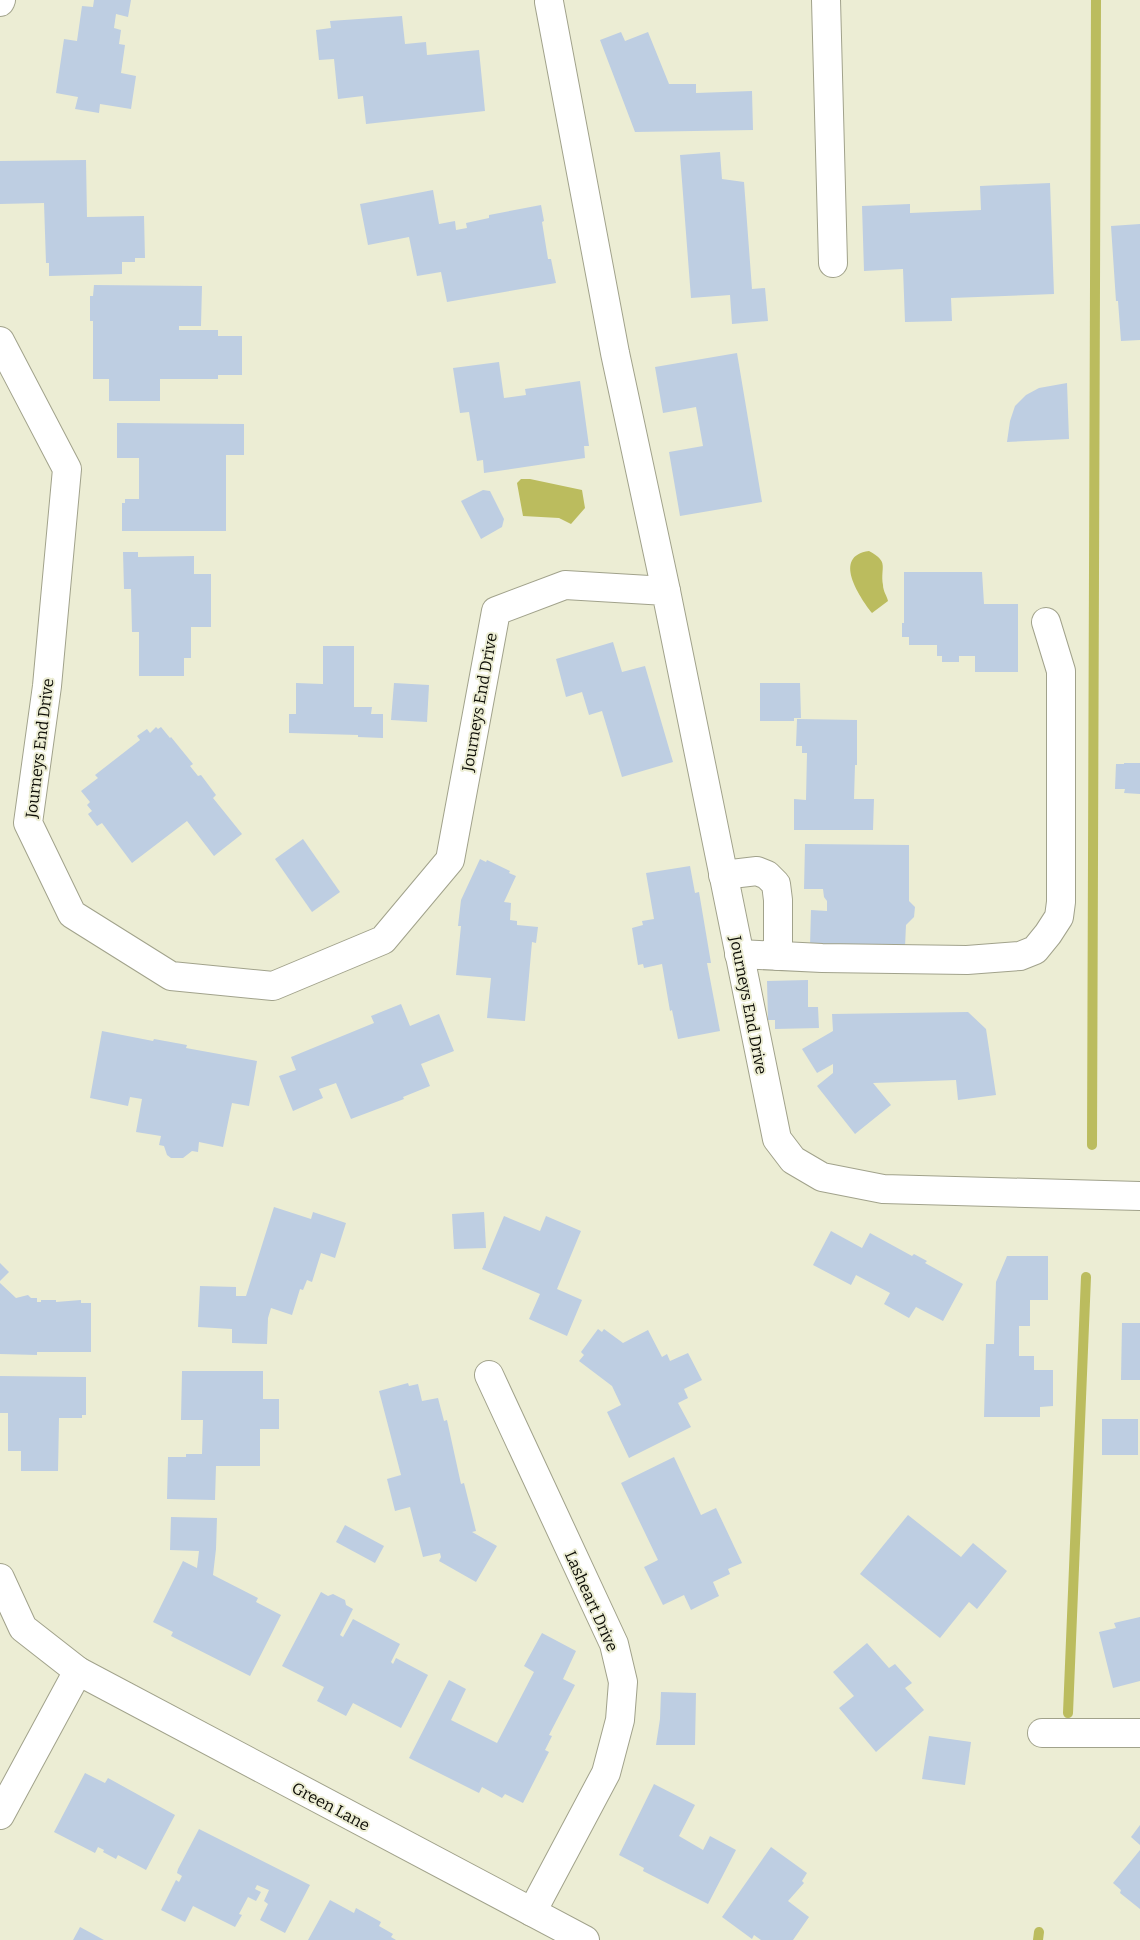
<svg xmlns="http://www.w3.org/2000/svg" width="1140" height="1940" font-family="Bitter,serif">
  <rect width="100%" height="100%" fill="#ecedd4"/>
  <g fill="#bbbc5e">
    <path d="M521,479h9l52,11 3,18 -14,16 -12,-6 -36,-2 -6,-33z"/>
    <path d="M869,551c21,11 11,16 14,34 0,6 4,11 5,16l-16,12c-13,-17 -40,-57 -3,-62z"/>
  </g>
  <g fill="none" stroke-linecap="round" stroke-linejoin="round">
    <g stroke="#bbbc5e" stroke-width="10">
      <path d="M1092,1145l4,-1145"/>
      <path d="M1068,1713l18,-436"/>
      <path d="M1038,1940l1,-8"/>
    </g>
  </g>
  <g fill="#becee2">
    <path d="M94,0h37l-3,17 -12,-3 -2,14 7,2 -2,14 6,1 -4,28 15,3 -5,33 -31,-5 -1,9 -24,-4 3,-12 -22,-4 8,-54 13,2 5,-35 11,1z"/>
    <path d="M402,16l3,28 21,-2 1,13 52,-5 6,61 -119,13 -3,-28 -25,3 -4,-40 -15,1 -3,-30 15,-2 -1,-7z"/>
    <path d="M621,32l4,9 23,-9 21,52h27v9l56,-2 1,39 -118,2 -35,-92z"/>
    <path d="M720,152l2,27 22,3 8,107 13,-1 3,33 -36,3 -2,-29 -39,3 -11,-143z"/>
    <path d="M86,160l1,57 57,-1 1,42h-10v4h-13v12l-73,2v-13h-3l-2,-60 -44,1v-43z"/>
    <path d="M1050,183l4,111 -103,4 1,23 -47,1 -2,-53 -39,2 -2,-65 48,-2v9l71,-3 -1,-24z"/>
    <path d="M433,190l6,34 16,-3 1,9 11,-2 -1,-5 23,-5v-3l52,-10 3,16 -2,1 6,37h3l5,24 -109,19 -6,-30 -24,4 -8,-39 -41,8 -8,-41z"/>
    <path d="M1140,224v116l-19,1 -3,-40h-2l-5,-75z"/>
    <path d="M94,285l108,1 -1,40h-22v4h39v6h24v39h-24v4h-58v22h-51v-22h-16v-58h-3v-25h3z"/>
    <path d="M737,353l25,149 -82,14 -11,-64 34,-6 -7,-39 -33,6 -8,-46z"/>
    <path d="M499,362l5,36 22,-3 -1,-6 55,-8 9,65h-5l1,12 -101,15 -1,-13 -6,1 -8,-49 -9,1 -7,-45z"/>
    <path d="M1067,383l2,56 -62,3 3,-21 5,-15 11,-11 13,-7z"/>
    <path d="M117,423l127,1v31h-18v76h-104v-28h3v-4h14v-41h-22z"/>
    <path d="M483,490l7,1 14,28 -2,8 -21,12 -20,-38z"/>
    <path d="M123,552h15v5l56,-1v18h17v53h-20v31h-7v18h-45v-44h-7l-1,-43h-7z"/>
    <path d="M904,572h78l2,32h34v68h-43v-16h-16v6h-17v-6h-5v-11h-28v-8h-7v-14h2z"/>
    <path d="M613,642l9,30 23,-6 28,96 -51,15 -20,-66 -13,4 -7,-23 -16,5 -10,-38z"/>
    <path d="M323,646h31v61h18l-1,7h12v24l-25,-1v-2l-69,-2v-19h7v-31l27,1z"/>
    <path d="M394,683l35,2 -2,37 -36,-2z"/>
    <path d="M760,683h40l1,35h-7v3h-34z"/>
    <path d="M797,719l60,1v45h-2l-1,34h20l-1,31h-79v-31l12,1 1,-47h-5v-7h-6z"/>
    <path d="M156,727l2,2 3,-2 9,11 1,-1 22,27 -3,2 8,10 3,-1 15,20 -3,3 29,36 -28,22 -27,-35 -55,42 -30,-40 -5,3 -9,-12 4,-3 -5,-6 3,-3 -9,-11 17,-13 -3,-3 45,-35 -3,-4 10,-7 3,4z"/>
    <path d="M1124,763h16v31l-16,-1 1,-4h-10l1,-25h8z"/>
    <path d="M303,839l37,53 -28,20 -37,-53z"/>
    <path d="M805,844l104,1v56l6,6 -1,10 -8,8 -1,22 -95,-1 1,-36 16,1v-10l-3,-4 -1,-8h-19z"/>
    <path d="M480,859l6,3 1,-2 23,11 -1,2 7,3 -12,26 7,1 -1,17 7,1v4l21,2 -2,16 -4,-1 -7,79 -38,-3 4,-40 -35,-3 5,-49h-3l3,-26z"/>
    <path d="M690,866l5,27 4,-1 12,71h-4l13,68 -42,8 -6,-29 -2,1 -8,-47 -18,4 -1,-4 -5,1 -6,-37 11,-3 -1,-4 12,-2 -8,-46z"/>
    <path d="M808,980v27h10l1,21 -44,1v-9h-7l-1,-39z"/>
    <path d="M401,1004l9,22 29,-12 15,37 -33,13 9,22 -27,11 1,2 -53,20 -15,-36 -17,6 4,9 -30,13 -14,-35 17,-6 -5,-13 83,-34 -3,-7z"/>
    <path d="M968,1012l18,17 10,66 -38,5 -2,-20 -83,3 18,22 -36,29 -38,-48 16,-13v-9l-16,9 -15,-24 31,-18 -1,-17z"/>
    <path d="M102,1031l51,10 1,-2 33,6 -1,3 71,13 -8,45 -17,-3 -9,44 -24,-5 -1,10 -6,-1 -9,7h-12l-4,-3 -3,-9 -5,-1 2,-9 -25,-4 6,-33 -12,-2 -2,9 -38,-8z"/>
    <path d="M274,1207l37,12 2,-7 33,11 -11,35 -14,-5 -9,29 -5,-2 -4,10 -3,-1 -8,26 -21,-7 -3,10 -1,26 -35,-1v-14l-34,-2 2,-41 36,1v9h10z"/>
    <path d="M484,1212l2,36 -32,1 -2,-35z"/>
    <path d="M504,1216l36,15 6,-15 35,15 -24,58 25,11 -15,36 -38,-17 11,-25 -58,-25z"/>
    <path d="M831,1231l31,17 8,-15 42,23 2,-2 13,7 -2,2 38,21 -20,37 -27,-14 -7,11 -25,-14 6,-11 -34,-18 -5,10 -38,-20z"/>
    <path d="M1007,1256h41v44h-18v26h-11v30h15v14h19v36l-13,1v10h-56l2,-73h8l2,-62z"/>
    <path d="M0,1263l9,9 -9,9z"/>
    <path d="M0,1283l16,15 12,-3 3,3h6v4h4v-2h15v2l25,-2v3h10v49h-54v3l-37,-1z"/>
    <path d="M1122,1323h18v57h-19z"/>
    <path d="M598,1329l4,3 2,-3 19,14 25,-13 14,27 5,-3 3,7 18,-8 14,27 -18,9 4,9 -10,5 13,24 -62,31 -22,-46 14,-7 -9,-19 -33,-25 5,-6 -3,-3z"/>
    <path d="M182,1371h81v28h16v30h-19v37h-44l-1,34 -48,-1 1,-42h18v-3h16l1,-34h-22z"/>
    <path d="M0,1376l86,1v38h-4v3h-23l-1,53h-37v-20h-13v-38h-8z"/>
    <path d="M408,1383l1,3 9,-2 4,17 16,-3 6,23 3,-1 14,64 3,-1 12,48 -4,1 25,14 -21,36 -37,-21 2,-4 -1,-4 -17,4 -13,-50 -15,4 -8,-32 14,-4 -22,-84z"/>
    <rect x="1102" y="1419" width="36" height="36"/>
    <path d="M674,1457l27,58 15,-7 26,55 -14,6 2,5 -17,8 6,14 -28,14 -7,-15 -21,10 -19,-38 14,-7 -37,-77z"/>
    <path d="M908,1515l53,42 12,-14 34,28 -30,38 -8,-7 -29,36 -80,-64z"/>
    <path d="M171,1517l46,1 -1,31 -3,26 45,23 -2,4 25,13 -31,61 -79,-40 2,-4 -20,-10 30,-61 14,7 2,-17 -29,-1z"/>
    <path d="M345,1525l39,21 -9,17 -39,-21z"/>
    <path d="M321,1592l7,4 5,-2 12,6 1,5 7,4 -13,26 3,2 10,-18 47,25 -9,18 2,2 3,-6 32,17 -27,53 -48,-25 -7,13 -29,-15 7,-14 -42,-21z"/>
    <path d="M1140,1617v64l-27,7 -14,-56 17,-4 -2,-5z"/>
    <path d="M542,1633l34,18 -13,28 12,6 -26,50 3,1 -7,14 4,2 -26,51 -18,-9 -3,4 -20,-11 -3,6 -70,-35 40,-78 17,9 -15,31 46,23 37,-71 -10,-6z"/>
    <path d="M867,1643l22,25 6,-4 17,19 -7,5 19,22 -48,42 -37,-44 15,-12 -21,-24z"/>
    <path d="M661,1692l35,1 -1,52h-39l4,-26z"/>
    <path d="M929,1736l42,6 -6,43 -43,-6z"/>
    <path d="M85,1773l20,10 3,-5 67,37 -29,55 -28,-15 -2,4 -13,-7 1,-2 -6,-3 -3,6 -41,-21z"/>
    <path d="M654,1784l41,21 -16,31 24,14 7,-14 26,14 -28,54 -65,-33 1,-3 -25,-13z"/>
    <path d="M1140,1825v20l-9,-8z"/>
    <path d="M199,1829l111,56 -25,48 -25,-13 8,-16 -4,-3 5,-11 -12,-5 -2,4 6,3 -5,9 -8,-4 -9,17 3,1 -7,12 -42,-21 -8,16 -24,-12 15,-30 3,2 3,-6 -5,-3 1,-4z"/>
    <path d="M771,1847l36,26 -5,8 2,2 -16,18 21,16 -16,23h-32l-7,-5 -2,4 -30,-22z"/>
    <path d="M1140,1850v59l-20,-16 1,-3 -8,-7z"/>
    <path d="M330,1900l24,13 2,-5 25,14 -2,4 14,8 -2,3 5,3h-88z"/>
    <path d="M80,1927l24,13h-31z"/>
  </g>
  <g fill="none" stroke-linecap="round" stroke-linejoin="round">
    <defs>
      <g id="minor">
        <path d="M826,0l7,263"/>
        <path d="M0,2l1,-2"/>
        <path d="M549,2l66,351 51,238"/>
        <path d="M0,341l67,128 -20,217 -19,137 44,91 99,62 102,10 110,-46 67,-80 46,-249 69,-26 101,6 111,548 16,21 29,17 61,12 257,7"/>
        <path d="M723,875l34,-4 10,4 9,9 2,16v56"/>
        <path d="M739,954l83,4 145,2 53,-4 15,-6 13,-16 11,-17 2,-15v-231l-15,-49"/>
        <path d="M489,1375l125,269 9,38 -3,38 -14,53 -74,139"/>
        <path d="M0,1578l23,50 55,43 507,269"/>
        <path d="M1042,1733h98"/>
        <path d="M0,1815l78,-144"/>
      </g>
    </defs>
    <use href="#minor" stroke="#a1a28b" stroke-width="30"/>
    <use href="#minor" stroke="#fff" stroke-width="28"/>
  </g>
  <g text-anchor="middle" stroke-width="4" stroke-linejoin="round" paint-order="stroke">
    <g font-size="16" fill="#0c0c05" stroke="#ecedd4">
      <text transform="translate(479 702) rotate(-80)" y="6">Journeys End Drive</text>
      <text transform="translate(39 748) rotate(-83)" y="6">Journeys End Drive</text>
      <text transform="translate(749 1005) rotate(79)" y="6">Journeys End Drive</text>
      <text transform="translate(592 1601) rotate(66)" y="6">Lasheart Drive</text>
      <text transform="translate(331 1806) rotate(28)" y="6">Green Lane</text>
    </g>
  </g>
</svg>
